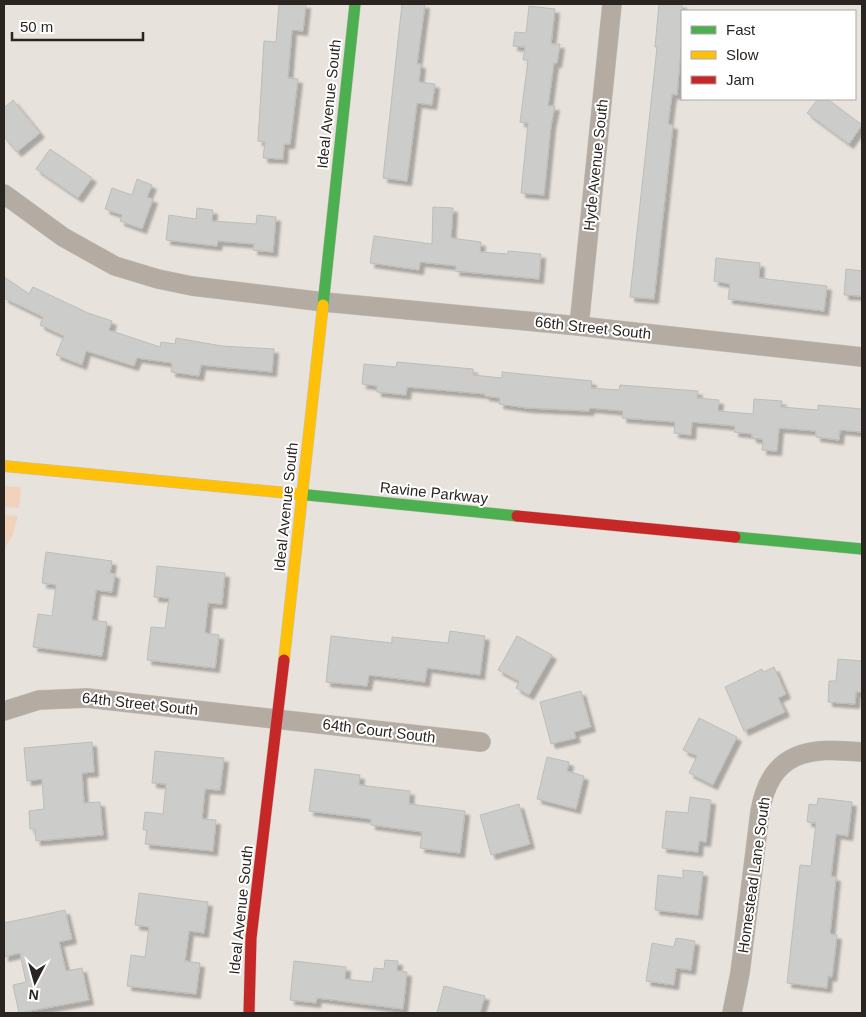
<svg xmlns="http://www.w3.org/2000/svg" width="866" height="1017" font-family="Arial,sans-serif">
  <defs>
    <filter id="shadow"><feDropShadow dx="4.5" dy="4.5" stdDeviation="1" flood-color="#0004"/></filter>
  </defs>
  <rect width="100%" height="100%" fill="#e8e2dc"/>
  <g fill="#f1d2ba">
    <path d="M4,486l17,1 -2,21 -15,-1z"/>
    <path d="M4,515l14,1 -6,21 -8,11z"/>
  </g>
  <g fill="#cccdcb" stroke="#bcbdba" filter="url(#shadow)">
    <path d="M279,4h27l-3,27 -11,-1 -4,48 10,1 -8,65h-6l-1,15 -20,-1 2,-16 -7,-1 6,-100 12,1z"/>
    <path d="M402,4h23l-8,60h4l-2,18 16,2 -3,21 -15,-2 -10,78 -24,-3z"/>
    <path d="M659,4h23v32l-5,59 -5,-1 -4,30 5,1 -19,174 -24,-2 27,-250h-2z"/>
    <path d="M529,6l26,3 -4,35h9l-3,19h-3l-6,43h7l-4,19 -7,70 -23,-2 7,-70 -8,-1 8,-62h-5l2,-13 -12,-1 2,-14 11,1z"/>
    <path d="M818,99h9l35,26 -13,19 -42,-31z"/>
    <path d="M13,100l27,33 -23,19 -13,-15v-29z"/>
    <path d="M50,149l42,29 -14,20 -42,-29z"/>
    <path d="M137,179l15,6 -5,12 6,2 -11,30 -22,-8 2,-6 -17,-6 7,-21 20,7z"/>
    <path d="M433,207l20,1 -2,30 30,4 -1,10 28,2v-3l33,3 -2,25 -84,-8 1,-5 -36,-4 -1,8 -49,-7 4,-27 58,8z"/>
    <path d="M197,208l16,2 -1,11 44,3 1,-9 19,2 -3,35 -20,-2 1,-6 -36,-3 -1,5 -51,-6 3,-25 27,4z"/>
    <path d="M716,258l44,5 -1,15 68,8 -3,25 -96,-12 2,-15 -16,-3z"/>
    <path d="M846,269l16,2v25l-18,-1z"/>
    <path d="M4,277l25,17 4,-7 55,26 24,8 -3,9 51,17 1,-5 14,2 1,-6 46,8 52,3 -2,23 -71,-7 -2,11 -28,-4 1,-9 -35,-5 -3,8 -48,-15 -4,14 -26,-10 8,-19 -24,-11 3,-8 -39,-19z"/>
    <path d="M397,362l76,7v6l29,3v-6l90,9 -1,7 28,2 1,-5 78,6 -1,7 22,2 -1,11 35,3 1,-15 28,2 -1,6 37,3v-5l44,4v23l-22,-2 -1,10 -23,-3v-6l-37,-3 -2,23 -15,-1 1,-11 -11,-1v-4l-18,-2 1,-6 -43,-4 -1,13 -17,-2 1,-11 -53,-4 1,-7 -33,-3 -1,3 -62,-3 -28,-4 1,-6 -15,-2v-2l-78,-7 -1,8 -29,-3v-6l-15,-2 2,-20 32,3z"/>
    <path d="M46,552l66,9 -2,12 5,1 -3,18 -16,-2 -4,30 15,2 -5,34 -69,-9 5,-33 14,2 4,-31 -14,-2z"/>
    <path d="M157,566l68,7 -3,31 -14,-1 -3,30 14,2 -4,33 -68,-8 4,-33 14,1 4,-30 -15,-1z"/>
    <path d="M450,631l35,5 -5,39 -53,-7 -2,14 -56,-7 -2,11 -41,-4 5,-46 61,7v-6l56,6z"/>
    <path d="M517,636l35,19 -23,40 -13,-7 3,-7 -21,-11z"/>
    <path d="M838,659l24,2v31h-6l-1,12 -27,-2 1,-21h7z"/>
    <path d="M774,667l12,27 -8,4 7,14 -41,19 -19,-44 37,-18 1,3z"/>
    <path d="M581,691l10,36 -17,5 2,6 -25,6 -11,-42z"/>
    <path d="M699,718l38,19 -24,48 -24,-12 8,-17 -14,-6z"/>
    <path d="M92,742l2,30 -12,1 2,30 16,-1 3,33 -67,6 -1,-12h-5l-1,-18 15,-2 -2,-30 -15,2 -3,-33z"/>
    <path d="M155,751l69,7 -4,32 -15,-1 -3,30 14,1 -3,31 -68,-7 2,-14h-4l2,-18 18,2 3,-30 -14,-1z"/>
    <path d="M547,757l22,5 -2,9 17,5 -8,33 -39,-10z"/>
    <path d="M315,769l45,6 -1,10 51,6 -1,13 56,7 -5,42 -40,-5 2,-16 -51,-7v-6l-62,-8z"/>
    <path d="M690,797l21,3 -5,42 -7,-1 -1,11 -36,-4 4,-37 22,2z"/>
    <path d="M818,798l34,4 -4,34 -12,-2 -5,42 5,1 -6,57 7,1 -5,42 -4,-1 -1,12 -40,-5 13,-118 11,1 5,-43 -9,-1 2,-18 8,1z"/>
    <path d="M519,804l11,40 -39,11 -11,-40z"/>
    <path d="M683,870l20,2 -5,43 -43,-5 3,-35 25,3z"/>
    <path d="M139,893l69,9 -4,31 -15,-2 -4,30 15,2 -4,31 -69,-8 4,-31 14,2 4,-30 -14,-2z"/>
    <path d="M65,910l7,29 -13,3 7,29 16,-3 7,32 -70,13 -6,-28 13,-3 -6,-29 -16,4v-34z"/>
    <path d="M676,938l19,3 -4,29 -15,-2 -2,17 -28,-4 6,-38 22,4z"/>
    <path d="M385,960l13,1 -1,10 10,1 -4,37 -86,-11 -1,5 -26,-3 4,-39 52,6 -1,12 27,3 2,-14 10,1z"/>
    <path d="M444,986l41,10 -5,17h-43z"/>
  </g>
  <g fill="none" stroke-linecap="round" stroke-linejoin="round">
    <defs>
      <g id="street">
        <path d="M4,194l59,43 52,29 43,13 34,7 132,16 255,24 283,31"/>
        <path d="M579,326l33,-322"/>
        <path d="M4,711l35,-11 48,-2 394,44"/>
        <path d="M732,1013l8,-40 20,-161c10,-62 50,-65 102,-60"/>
      </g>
      <g id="fast">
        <path d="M323,305l32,-301"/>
        <path d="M298,494l219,22"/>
        <path d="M735,537l127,12"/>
      </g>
      <g id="slow">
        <path d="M4,466l294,28"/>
        <path d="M284,660l39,-355"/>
      </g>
      <g id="jam">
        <path d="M517,516l218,21"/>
        <path d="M249,1013l2,-75 33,-278"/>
      </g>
    </defs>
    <use href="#street" stroke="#c5c0bb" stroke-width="20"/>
    <use href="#fast" stroke="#c5c0bb" stroke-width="12"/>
    <use href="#slow" stroke="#c5c0bb" stroke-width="12"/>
    <use href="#jam" stroke="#c5c0bb" stroke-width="12"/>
    <use href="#street" stroke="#b4aba3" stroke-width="19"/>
    <use href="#fast" stroke="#4caf50" stroke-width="11"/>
    <use href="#slow" stroke="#ffc107" stroke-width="11"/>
    <use href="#jam" stroke="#c62828" stroke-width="11"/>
  </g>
  <g text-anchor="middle" stroke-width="4" stroke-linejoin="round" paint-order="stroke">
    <g font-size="15" fill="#2a2521" stroke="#fff">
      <text transform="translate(329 104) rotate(-84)" y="5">Ideal Avenue South</text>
      <text transform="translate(596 165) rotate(-84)" y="5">Hyde Avenue South</text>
      <text transform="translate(593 328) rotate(6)" y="5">66th Street South</text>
      <text transform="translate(434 493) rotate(6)" y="5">Ravine Parkway</text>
      <text transform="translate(286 507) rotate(-84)" y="5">Ideal Avenue South</text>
      <text transform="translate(140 704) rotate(6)" y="5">64th Street South</text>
      <text transform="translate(379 731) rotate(7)" y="5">64th Court South</text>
      <text transform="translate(754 875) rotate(-82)" y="5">Homestead Lane South</text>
      <text transform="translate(241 910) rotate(-84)" y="5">Ideal Avenue South</text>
    </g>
  </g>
  <rect width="866" height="1017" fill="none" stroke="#2a2521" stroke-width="10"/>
  <rect x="681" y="10" width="175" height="90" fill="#ffffff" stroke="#aaa8a6"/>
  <rect x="691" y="26" width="25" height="8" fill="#4caf50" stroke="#aaa8a6"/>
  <text x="726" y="35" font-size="15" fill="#2a2521">Fast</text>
  <rect x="691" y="51" width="25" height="8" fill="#ffc107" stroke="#aaa8a6"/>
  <text x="726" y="60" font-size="15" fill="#2a2521">Slow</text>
  <rect x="691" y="76" width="25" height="8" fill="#c62828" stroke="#aaa8a6"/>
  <text x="726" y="85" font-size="15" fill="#2a2521">Jam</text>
  <g transform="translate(35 982) rotate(186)" stroke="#ffffff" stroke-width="4" paint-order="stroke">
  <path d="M0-4L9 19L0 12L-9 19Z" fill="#2a2521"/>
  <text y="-8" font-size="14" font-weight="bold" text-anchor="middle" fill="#2a2521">N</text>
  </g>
  <path d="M12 32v8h131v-8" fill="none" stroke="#2a2521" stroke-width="2.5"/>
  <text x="20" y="32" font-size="15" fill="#2a2521" stroke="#ffffff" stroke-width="4" paint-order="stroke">50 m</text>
</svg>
